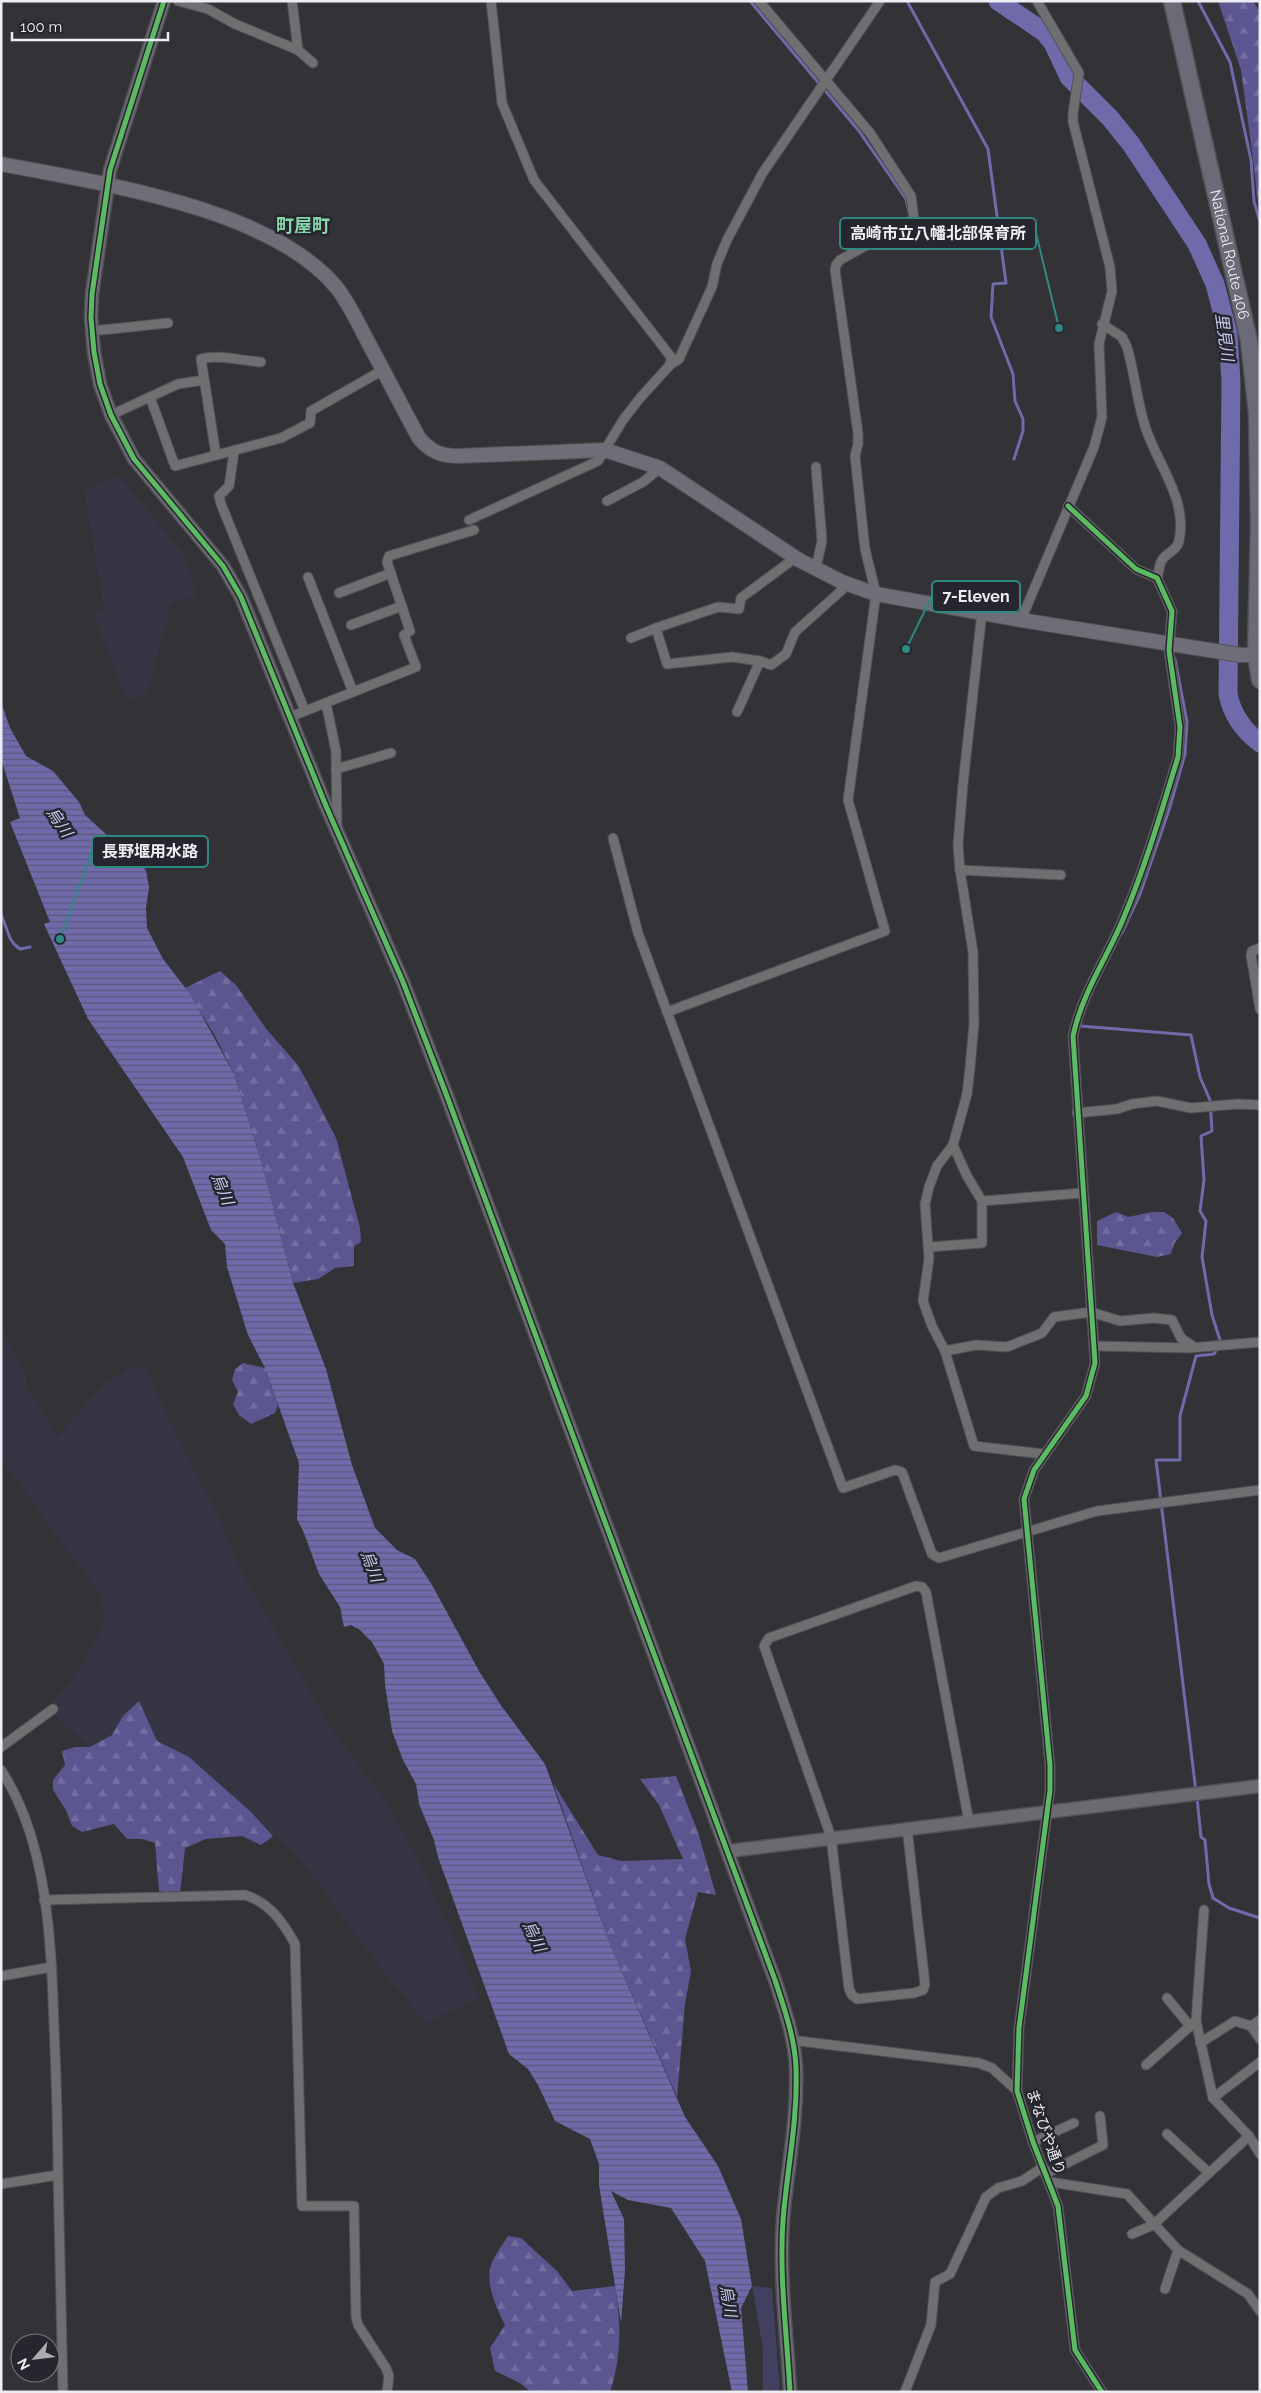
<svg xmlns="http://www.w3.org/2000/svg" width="1261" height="2393" font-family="Raleway,'Noto Sans JP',sans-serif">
  <defs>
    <pattern id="forest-firs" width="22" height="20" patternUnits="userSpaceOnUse" patternTransform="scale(1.25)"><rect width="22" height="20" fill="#5b5590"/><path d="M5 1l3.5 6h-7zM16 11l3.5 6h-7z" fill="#736ea0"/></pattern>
    <pattern id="water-rules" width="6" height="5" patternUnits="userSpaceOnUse" patternTransform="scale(1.25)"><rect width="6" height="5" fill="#6f6aaa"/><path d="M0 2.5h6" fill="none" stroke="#5b587a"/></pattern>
  </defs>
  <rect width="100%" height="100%" fill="#323237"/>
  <g fill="#353543">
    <path d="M118,474l67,82 11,40 -24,7 -26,92 -19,5 -34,-87 11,-4 -20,-119z"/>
    <path d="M1,1329l26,49 -1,7 32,52 40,-48 32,-22 17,1 22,52 52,102 18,44 92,161 55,75 12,20 28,53 54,123 -55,25 -44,-54 -78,-106 -52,-51 -62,-55 -32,-16 -18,-39 -16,14 -11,19 -22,12 -35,-31 -7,-10 21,-23 16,-24 18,-35 -1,-26 -101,-139z"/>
  </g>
  <path fill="#424061" d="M752,2286l20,2 8,104h-17v-43z"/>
  <g fill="url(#forest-firs)">
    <path d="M1218,1h35l7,11v212l-6,-57 -13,-97z"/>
    <path d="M220,971l16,14 31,45 31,35 15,28 23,45 24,90 1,14 -7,4v20l-19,2 -17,11 -25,4 -31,-119 -28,-90 -20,-40 -29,-46z"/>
    <path d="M1116,1212l12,5 23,-5h13l9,6 9,15 -8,11 -3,10 -14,3 -60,-12v-24z"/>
    <path d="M243,1363l22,5 13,37 -3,8 -24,11 -12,-9 -6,-11 5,-12 -6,-12 3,-11z"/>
    <path d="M139,1701l18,40 32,16 62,55 22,24 -12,9 -19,-9 -36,3 -21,9 -5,46 -21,-3 -4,-48 -13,-4h-15l-13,-15 -32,8 -10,-6 -6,-16 -13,-20v-10l12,-15 -3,-14 13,-4h15l22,-12 11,-19z"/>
    <path d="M676,1776l22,56 18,63 -18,-3 -13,47 6,32 -6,33 -8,93 -66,-150 -58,-164 45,72 23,6 62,-2 -24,-54 -19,-26z"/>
    <path d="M508,2236l13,2 36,33 15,20 43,-5c6,37 7,70 -5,106h-79l-11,-9 -25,-12 -5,-23 15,-23c-9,-18 -22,-45 -12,-65 4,-8 10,-16 15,-24z"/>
  </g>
  <path fill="url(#water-rules)" d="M1,702l9,26 16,28 27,15 26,31 6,13 22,20 13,3 12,9 14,24 3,16 -3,21 1,20 16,31 27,35 44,80 28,90 31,119 33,86 26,96 23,63 22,22 18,9 17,26 47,86 23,36 43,57 66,183 74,170 33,49 23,53 11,67 -11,22 7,84h-16l-27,-131 -34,-53 -43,-8 -17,-9 13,28 1,51 -4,53 -22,-138v-21l-9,-25 -35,-18 -17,-36 -10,-16 -19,-15 -71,-197 -4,-17 -15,-36 -3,-20 -13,-24 -11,-29 -7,-47 -1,-20 -12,-22 -12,-12 -9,-5 -7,2 -4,-20 -21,-33 -15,-41 -7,-14 2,-56 -34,-95 -17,-33 -21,-68 -2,-23 -14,-14 -28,-73 -95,-138 -44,-95 6,-2 -40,-100 10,-4 -19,-59z"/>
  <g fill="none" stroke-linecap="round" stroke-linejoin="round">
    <g stroke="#6f6aaa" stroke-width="3">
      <path d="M750,1l109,130 47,68 3,13"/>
      <path d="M907,1l81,148 18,134 -13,1 -2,33 22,57 2,27 8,18v12l-9,28"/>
      <path d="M1198,1l32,61 21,98 3,41 6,21"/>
      <path d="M1,914l9,24 4,6 6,5 10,-2"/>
      <path d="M1122,933l18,-39 29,-84 16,-56 2,-32 -12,-63"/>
      <path d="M1081,1022l-1,4 111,9 9,42 10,23 2,31 -11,5 3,44 -4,31 6,10 -4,36 10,58 9,28 -7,11 -18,2 -16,60v44h-24l40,332"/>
      <path d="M1197,1798l4,39 4,3 4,44 4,14 16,10 31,10"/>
    </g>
    <path stroke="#6f6aaa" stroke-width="19" d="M998,1l46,31 9,11 16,34 41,41 21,26 66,100 18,40 13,50 3,47 -3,313c4,21 15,36 32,49"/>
    <defs>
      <g id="street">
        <path d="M178,1l30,8 27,15 63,26 15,13"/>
        <path d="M292,1l6,49"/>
        <path d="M491,1l11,102 32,77 137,177 -1,8"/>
        <path d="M1102,324l20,13 5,10c8,27 10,56 19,82 12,36 42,71 33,112 -2,10 -12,11 -17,19 -3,5 -3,12 -5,18"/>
        <path d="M92,331l76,-8"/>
        <path d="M150,397l25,69 106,-28 29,-15 1,-12 72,-41"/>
        <path d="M111,415l67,-31 26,-4"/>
        <path d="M234,452l-5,34 -10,10 2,8 84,207"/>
        <path d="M216,455l-15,-96c16,-5 42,2 60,3"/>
        <path d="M607,501l36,-19 17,-14"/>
        <path d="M1068,506l68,63 21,9 15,33 -3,40 11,76 -2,30c-17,56 -34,114 -57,167 -17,39 -39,70 -48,112l22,327 -9,33 -52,74 -10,29 26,266v25l-31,238 -2,63 16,51 25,64 17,144 27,42"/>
        <path d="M469,520l129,-59 25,-41 17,-22 30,-33 9,-6 33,-72 5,-23 10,-24 35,-66 118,-173"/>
        <path d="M816,568l6,-27 -6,-74"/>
        <path d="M308,577l45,115"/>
        <path d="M339,593l52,-20"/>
        <path d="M982,612l-19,172 -5,61 2,25 13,82 1,71 -4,45 -3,26 -14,51 -16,21 -8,21 -4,17 4,55 -6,42 9,25 13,25 29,95 69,8"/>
        <path d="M1021,620l73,-173 8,-30 -3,-73 13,-53 -2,-24 -37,-145v-9l6,-40 -42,-72"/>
        <path d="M351,625l51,-19"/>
        <path d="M656,628l62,-21 21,2 2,-11 54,-40"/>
        <path d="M631,638l25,-10 11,36 65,-7 28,4 -23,51"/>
        <path d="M760,661l11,4 15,-11 9,-22 47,-42 4,-7"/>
        <path d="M326,703l10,48 1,76"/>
        <path d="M290,717l126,-50 -12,-32 6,-4 -23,-69 2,-6 85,-26"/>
        <path d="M336,769l55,-16"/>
        <path d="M613,838l25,95 205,555 52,-18 7,2 30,82 7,4 158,-47 163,-21"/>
        <path d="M960,870l101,5"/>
        <path d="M1260,948l-8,3 -1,4 9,54"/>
        <path d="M667,1012l218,-81 -37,-131 28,-206 -11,-45 -10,-93 3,-12v-11l-23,-163 1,-5 4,-5 74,-41 -3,-23 -41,-63 -111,-132"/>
        <path d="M1077,1113l40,-4 15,-5 25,-3 34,7 47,-4 22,1"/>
        <path d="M982,1201l101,-8"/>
        <path d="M929,1247l53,-4v-42l-15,-25 -14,-31"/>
        <path d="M1094,1346l96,2 70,-6"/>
        <path d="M945,1351l31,-6 31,2 35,-14 12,-16 37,-5 29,9 34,-3 18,2 9,18 13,9"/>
        <path d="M1,1747l52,-38"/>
        <path d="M1,1770c47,72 50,172 53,255 2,49 4,98 4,148 1,73 3,146 5,219"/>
        <path d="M907,1828l18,156 -2,6 -9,3 -57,6 -5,-4 -3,-6 -18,-152 -67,-191 5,-8 147,-52 6,1 4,5 43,230"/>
        <path d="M44,1900l201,-5c25,8 38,27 50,49l7,262h52l2,111 2,8 28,43 3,8 -2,16"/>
        <path d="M1,1976l51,-9"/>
        <path d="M1167,1998l23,28"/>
        <path d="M1260,2020l-9,6 9,13"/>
        <path d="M1196,2021l8,-111"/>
        <path d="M791,2040l188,23 13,5 25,23"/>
        <path d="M1200,2043l35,-22 16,5"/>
        <path d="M1146,2065l50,-44 17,77"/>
        <path d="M1167,2134l42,39"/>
        <path d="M1249,2136l11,18"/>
        <path d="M1033,2142l41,-19"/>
        <path d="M1047,2173l56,-28 -3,-29"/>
        <path d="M1050,2182l77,12 51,56 70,44 12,17"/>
        <path d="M1,2184l57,-9"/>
        <path d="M1132,2234l21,-9 96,-89 -36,-38 47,-36"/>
        <path d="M1165,2289l13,-39"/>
        <path d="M905,2392l26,-67 4,-43 15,-8 36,-77 12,-9 24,-7 21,-14"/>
      </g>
      <g id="secondary">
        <path d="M164,1l-54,169 -18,124 -1,24 3,34 6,32 11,31 23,44 89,107 18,31 85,209 77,176 42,109 330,889c9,28 20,58 21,88 2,52 -9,102 -13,152 -4,57 4,115 7,172"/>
        <path d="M729,1851l531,-65"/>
      </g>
      <path id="primary" d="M1,164c98,19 271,44 336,124 13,17 22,37 32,56 17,31 33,63 50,94 11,13 21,18 39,18l147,-6 55,18 139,92 43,22 34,12 145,26 219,35h20"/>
      <g id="highway">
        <path id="s1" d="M1172,1l77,340 8,72 2,113 -3,129 4,25"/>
      </g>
    </defs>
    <use href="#street" stroke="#515155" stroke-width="11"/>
    <use href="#secondary" stroke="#515155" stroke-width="15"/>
    <use href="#primary" stroke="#515155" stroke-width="16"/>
    <use href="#highway" stroke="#515155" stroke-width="19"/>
    <use href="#street" stroke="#6f6f72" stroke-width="9"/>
    <use href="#secondary" stroke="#6a6a71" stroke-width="12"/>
    <use href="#primary" stroke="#6f6e78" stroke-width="14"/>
    <use href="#highway" stroke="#6b6a77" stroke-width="16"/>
    <defs>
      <g id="cycleway">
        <path d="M164,1l-54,169 -18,124 -1,24 3,34 6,32 11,31 23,44 89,107 18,31 85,209 77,176 42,109 330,889c9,28 20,58 21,88 2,52 -9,102 -13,152 -4,57 4,115 7,172"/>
        <path d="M1068,506l68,63 21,9 15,33 -3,40 11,76 -2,30c-17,56 -34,114 -57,167 -17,39 -39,70 -48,112l22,327 -9,33 -52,74 -10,29 26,266v25l-31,238 -2,63 16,51 25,64 17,144 27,42"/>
      </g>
    </defs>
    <use href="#cycleway" stroke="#26262f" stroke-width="8"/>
    <use href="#cycleway" stroke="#5cba63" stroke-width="5"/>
  </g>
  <g text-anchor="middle" stroke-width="5" stroke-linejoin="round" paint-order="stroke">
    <g font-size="15" fill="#ededf3" stroke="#26262f">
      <text dy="5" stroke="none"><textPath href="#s1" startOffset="260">National Route 406</textPath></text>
      <text transform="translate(1046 2132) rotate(71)" y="5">まなびや通り</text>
    </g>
    <g font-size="16" font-style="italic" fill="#cac9f0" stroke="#26262f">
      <text transform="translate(1225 337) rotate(82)" y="6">里見川</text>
      <text transform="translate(60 822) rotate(56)" y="6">烏川</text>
      <text transform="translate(223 1189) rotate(68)" y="6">烏川</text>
      <text transform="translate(372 1566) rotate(69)" y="6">烏川</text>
      <text transform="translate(535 1936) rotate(64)" y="6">烏川</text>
      <text transform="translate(729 2301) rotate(80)" y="6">烏川</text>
    </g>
    <g font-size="18" font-weight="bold" fill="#87d5a9" stroke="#26262f">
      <text x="303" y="232">町屋町</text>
    </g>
  </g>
  <path fill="none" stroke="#308882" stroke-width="2" d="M1059 328L1036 233M906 649L932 596M60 939L92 852"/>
  <g fill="#308882" stroke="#26262f" stroke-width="2">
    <circle cx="1059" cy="328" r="5"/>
    <circle cx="906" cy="649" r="5"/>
    <circle cx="60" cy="939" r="5"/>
  </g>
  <g fill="#26262f" stroke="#308882" stroke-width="2">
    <rect x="840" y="218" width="196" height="31" rx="5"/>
    <rect x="932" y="581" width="88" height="31" rx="5"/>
    <rect x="92" y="836" width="116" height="31" rx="5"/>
  </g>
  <g font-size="16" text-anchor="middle" font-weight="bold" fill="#ededf3">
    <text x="938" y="239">高崎市立八幡北部保育所</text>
    <text x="976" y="602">7-Eleven</text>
    <text x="150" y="857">長野堰用水路</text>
  </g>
  <rect width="1261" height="2393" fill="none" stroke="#ededf3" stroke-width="5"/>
  <g transform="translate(35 2358) rotate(242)"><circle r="24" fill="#26262f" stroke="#76767d"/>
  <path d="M0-4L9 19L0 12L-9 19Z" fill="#acacb1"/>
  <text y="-8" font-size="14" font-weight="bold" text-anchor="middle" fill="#ededf3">N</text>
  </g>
  <path d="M12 32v8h156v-8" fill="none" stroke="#ededf3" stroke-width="2.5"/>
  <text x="20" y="32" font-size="15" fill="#ededf3" stroke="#26262f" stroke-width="4" paint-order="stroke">100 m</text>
</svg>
